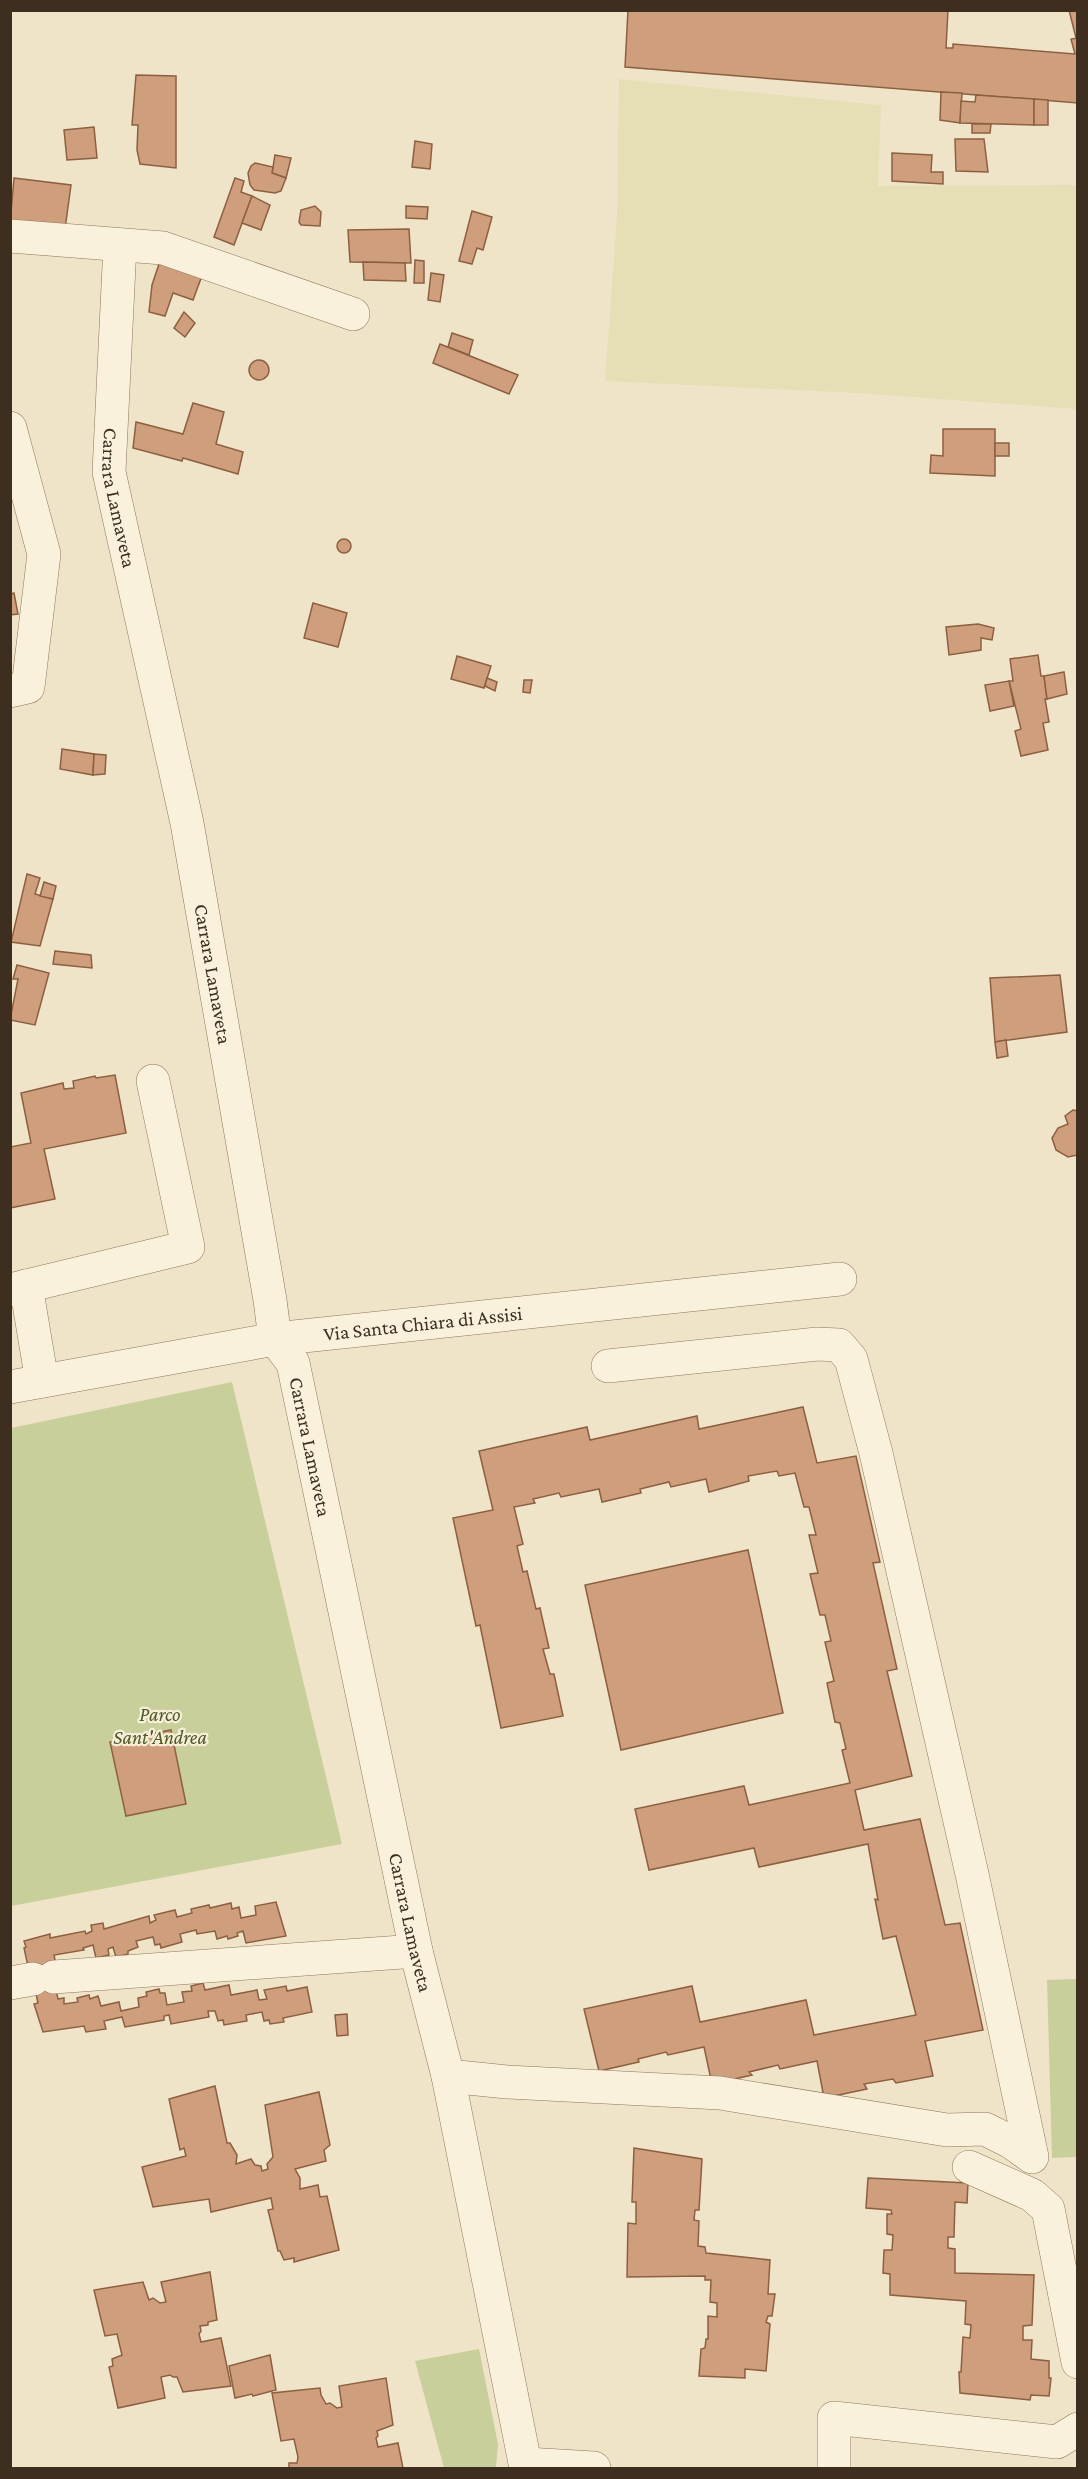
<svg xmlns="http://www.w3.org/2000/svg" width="1088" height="2479" font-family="'Crimson Pro',serif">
  <rect width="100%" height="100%" fill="#f0e4c8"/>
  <path fill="#e6deb5" d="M619,79l262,26 -3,81 199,-1v224l-219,-16 -253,-12 12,-164z"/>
  <g fill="#c9cf9b">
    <path d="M232,1382l110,462 -331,62v-478z"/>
    <path d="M1077,1979v178l-25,1 -5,-178z"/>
    <path d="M479,2349l19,95 -2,24h-52l-29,-107z"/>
  </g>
  <g fill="#cf9f7d" stroke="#8d5f41" stroke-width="1.5">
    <path d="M628,10h320l-2,38h7v-4l122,10 -4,-15 7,-1v65l-453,-36z"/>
    <path d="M1069,10h9v28h-2z"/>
    <path d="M136,75l40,1v92l-36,-4 -3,-14 1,-25h-6z"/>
    <path d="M941,92l21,1 -2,30 -20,-3z"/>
    <path d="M976,95l58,4v26l-74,-2 1,-22 14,1z"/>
    <path d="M1034,99l14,1v25h-14z"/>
    <path d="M972,124h19l-1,9h-18z"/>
    <path d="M94,127l3,31 -30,2 -3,-30z"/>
    <path d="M955,139h29l4,33 -32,-1z"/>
    <path d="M415,141l17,3 -2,25 -18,-2z"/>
    <path d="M892,153l40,2 -1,17h12v12l-51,-3z"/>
    <path d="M275,155l16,3 -5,20 -14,-5z"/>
    <path d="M255,163l18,4 -1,6 14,5 -5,13 -6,2 -21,-3 -4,-5 -2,-12 3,-7z"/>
    <path d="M14,178l57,7 -6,44 -55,-5z"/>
    <path d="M235,178l9,3 -3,11 11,4 -18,49 -20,-8z"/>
    <path d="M252,196l18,9 -9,25 -19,-7z"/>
    <path d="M315,206l6,6 -1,14 -19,-1 -2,-3 2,-12z"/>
    <path d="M406,206l22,1 -1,12 -21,-1z"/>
    <path d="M472,211l20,6 -9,33 -6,-2 -5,16 -13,-3z"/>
    <path d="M409,229l2,34 -61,-1 -2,-32z"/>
    <path d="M415,260l9,1v22h-10z"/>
    <path d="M160,261l43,12 -10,27 -20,-7 -8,23 -16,-4 3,-27z"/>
    <path d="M363,262l42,1 1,18 -42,-1z"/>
    <path d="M431,273l13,2 -4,27 -12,-2z"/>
    <path d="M184,312l11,11 -10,14 -11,-9z"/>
    <path d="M452,333l21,7 -4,15 -21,-8z"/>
    <path d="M440,344l78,31 -9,19 -76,-31z"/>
    <circle cx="259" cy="370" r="10"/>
    <path d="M193,403l31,9 -8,32 27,8 -5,22 -55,-16 -1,3 -49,-13 3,-26 47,12z"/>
    <path d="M943,429h52v47l-65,-3 1,-18 12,1z"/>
    <rect x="995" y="443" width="14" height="13"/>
    <circle cx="344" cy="546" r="7"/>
    <path d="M10,589l1,5 3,-1 4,21 -8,1z"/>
    <path d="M313,603l34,10 -9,34 -34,-9z"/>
    <path d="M978,624l16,4 -2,12 -11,-2v12l-32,5 -3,-28z"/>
    <path d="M1038,655l3,21h3l3,23h-2l4,23 -6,1 5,27 -27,6 -6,-25 6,-2 -12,-48h4l-3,-22z"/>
    <path d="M457,656l34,10 -7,22 -33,-9z"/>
    <path d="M1064,672l3,22 -20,5 -3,-23z"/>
    <path d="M487,678l10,4 -2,9 -10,-5z"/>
    <path d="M524,680h8l-2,13 -7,-1z"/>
    <path d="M1009,681l5,25 -24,5 -5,-26z"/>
    <path d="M62,749l32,5 -1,21 -33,-6z"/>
    <path d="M94,754l12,1 -1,19 -12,1z"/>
    <path d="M27,874l13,4 -5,16 18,5 -13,47 -29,-4z"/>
    <path d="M44,882l12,4 -3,13 -13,-3z"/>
    <path d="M55,951l36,4 1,13 -39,-4z"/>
    <path d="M17,965l32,8 -14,52 -25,-5 8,-41h-5z"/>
    <path d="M1060,975l7,57 -72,10 -5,-64z"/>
    <path d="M1006,1040l2,16 -11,2 -2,-16z"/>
    <path d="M115,1075l11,58 -82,16 11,50 -45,9v-61l21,-4 -10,-50 42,-10 1,6 10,-1 -1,-7 22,-5 1,2z"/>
    <path d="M1073,1110l5,1v44l-10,2 -12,-7 -4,-12 6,-10 10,-4 -3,-8z"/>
    <path d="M803,1407l14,56 39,-7 24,106 -7,1 24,106 -10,2 25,105 -57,14 9,40 56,-11 25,106 15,-2 23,107 -58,11 8,35 -37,7 -3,-4 -29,5 3,5 -43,9 -7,-37 -37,8 -2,-4 -29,7 3,3 -40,9 -8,-37 -36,8 -2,-3 -28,7 1,3 -40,9 -15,-62 108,-23 8,36 106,-22 8,35 102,-20 -20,-79 -13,3 -8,-40 3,1 -10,-56 -109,23 -5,-19 -105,22 -14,-61 109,-23 5,19 101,-22 -8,-33 4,-1 -6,-26 -5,-1 -8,-39 7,-2 -9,-39 6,-1 -6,-26h-5l-10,-41 8,-1 -9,-38h7l-7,-28h-5l-9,-34 -16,3 -2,-5 -29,5 1,5 -40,11 -3,-13 -35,8 -2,-5 -29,7 1,4 -39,9 -3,-13 -38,8 -2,-4 -26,6 2,4 -21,4 9,37 -6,2 6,26 4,-1 9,38 4,-1 9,40 -6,1 7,25h4l9,42 -62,12 -21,-103 -4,1 -23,-108 40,-8 -14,-59 108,-24 3,13 107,-24 2,13z"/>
    <path d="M748,1550l35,163 -162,37 -36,-165z"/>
    <path d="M171,1730l15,74 -60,12 -16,-74z"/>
    <path d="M276,1902l10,34 -40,7 -3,-12 -6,2 1,3 -10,3 -1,-3 -10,3 -2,-8 -18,3 -1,-4 -16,4 2,8 -21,6 -1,-4 -5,1 -2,-8 -17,4 2,6 -10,4v3l-12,3 -3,-10 -5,2 1,6 -13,3 -3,-13 -10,3 1,2 -30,5 2,10 -5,1 7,33 6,-1v6l14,-2 -1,-4 12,-3 1,4 8,-3 3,10 18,-4 2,9 18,-4 -1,-9 9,-2 -1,-4 13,-3 1,4h5l2,12 17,-3 -2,-10 10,-1 -1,-5 12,-3 2,7 24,-5 2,10 26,-5 2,10 8,-1 -3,-9 22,-4 1,5 20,-4 5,25 -29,6 1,4 -14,2 -1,-4 -5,1 -2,-9 -16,3 1,6 -23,4 -1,-5 -5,1 -3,-10h-7l1,6 -38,7 -2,-9 -5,1v4l-39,7 -3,-10 -18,4 2,8 -20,3 -2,-6 -41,6 -9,-28 4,-1 -7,-32h-2l-5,-23 2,-1 -2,-6 26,-7v4l35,-7 1,3 6,-3 -1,-6 12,-2 1,6 45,-13 1,7 6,-3 -2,-5 21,-5 2,7 15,-4 -1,-4 18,-4 1,3 21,-5 1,6 7,-2 2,11 15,-3 -1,-9z"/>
    <path d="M347,2014l1,21 -11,1 -2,-21z"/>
    <path d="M215,2086l12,57h3l7,12 -1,9 15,-5 4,6 6,1 1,5 6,-2 -1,-5 6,-7 -8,-52 54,-13 11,53 -6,5 2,11 -31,8 5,9v11l18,-4 2,12 7,-1 12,54 -45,12v-4l-10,2 -4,-9h-2l-10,-41 5,-1 -2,-11 -60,14 -2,-13 -56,8 -11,-40 44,-11 -2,-8 -4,2 -11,-51z"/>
    <path d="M634,2148l68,11 -3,51h-4l-1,10 5,1 -1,25 7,1 1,6 64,7 -2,34h7l-3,22h-4l-2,6 4,2 -4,47 -21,-2v9l-46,-2 2,-27 4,-1 1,-9h2v-23l9,1v-14l-7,-1 1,-22h-6v-4l-78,1 1,-54 8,1v-22h-4z"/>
    <path d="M868,2178l100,5 -1,20 -12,-1 -1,35h-6v11l7,1v24l79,2 -2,50 -9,1v14h9l-1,19 18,2v17h2l-2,18 -18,-1 -1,5 -70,-7 -1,-21h2l2,-35 7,1 1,-13 -6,-1 1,-23 -76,-6v-21l-7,-1 1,-23h8l1,-15 -6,-1v-20h5l-1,-4 -25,-2z"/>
    <path d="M210,2272l7,48 -9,2v3l-8,1 1,5 -2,3 2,8 20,-4 10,48 -48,6 -6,-15h-4l-3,-2 -9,2 4,21 -47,10 -9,-41 4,-1 -1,-7 10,-4 -5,-21 -12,2 -11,-46 49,-8 6,18 4,-2 7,5 6,-1 -5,-20z"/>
    <path d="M270,2355l6,35 -23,6 -1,-2 -17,4 -6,-32z"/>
    <path d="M386,2378l7,47 -16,6 1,5 -2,2 2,9 20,-4 5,25h-114v-5h8l1,-6 -4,-18 -13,2 -9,-48 48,-5 1,7 5,9 4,-1 7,5 5,-1 -3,-21z"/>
  </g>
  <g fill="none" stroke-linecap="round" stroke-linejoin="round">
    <defs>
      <g id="minor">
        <path d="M10,236l153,12 190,66"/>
        <path id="s1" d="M120,245l-11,227 78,351 83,477 5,39 18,24 123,588 32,125 78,392"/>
        <path d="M10,428l34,126 -16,133 -18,4"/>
        <path d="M26,1286l16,95"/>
        <path d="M10,1290l178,-43 -35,-166"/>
        <path id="s2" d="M10,1387l265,-48 565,-60"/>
        <path d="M54,1977l362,-26"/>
        <path d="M10,1983l23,-4"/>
        <path d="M448,2076l59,6 213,11 227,37 38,-1 26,13 21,15 -60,-283 -96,-421 -25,-94 -12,-14 -22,-1 -209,22"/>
        <path d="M969,2167l63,28 16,14 30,153"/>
        <path d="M526,2464l68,4"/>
        <path d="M834,2468v-50l223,24 21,-13"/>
      </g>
    </defs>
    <use href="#minor" stroke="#8d765c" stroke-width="34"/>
    <use href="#minor" stroke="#faf1dc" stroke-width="33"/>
  </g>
  <g text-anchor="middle" stroke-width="4.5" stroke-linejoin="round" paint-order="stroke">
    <g font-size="20" fill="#3d2e20" stroke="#f7eed8">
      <text dy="7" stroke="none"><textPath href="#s1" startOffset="254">Carrara Lamaveta</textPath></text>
      <text dy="7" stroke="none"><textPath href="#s1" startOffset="740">Carrara Lamaveta</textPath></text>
      <text dy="7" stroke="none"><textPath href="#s2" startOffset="418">Via Santa Chiara di Assisi</textPath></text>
      <text dy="7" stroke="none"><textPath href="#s1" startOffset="1226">Carrara Lamaveta</textPath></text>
      <text dy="7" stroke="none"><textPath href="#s1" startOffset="1712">Carrara Lamaveta</textPath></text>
    </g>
    <g font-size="20" font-style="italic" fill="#4d5a26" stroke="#f7eed8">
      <text x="160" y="1721">Parco<tspan x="160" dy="23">Sant'Andrea</tspan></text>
    </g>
  </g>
  <rect width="1088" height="2479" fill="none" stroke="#3d2e20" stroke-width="24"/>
</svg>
